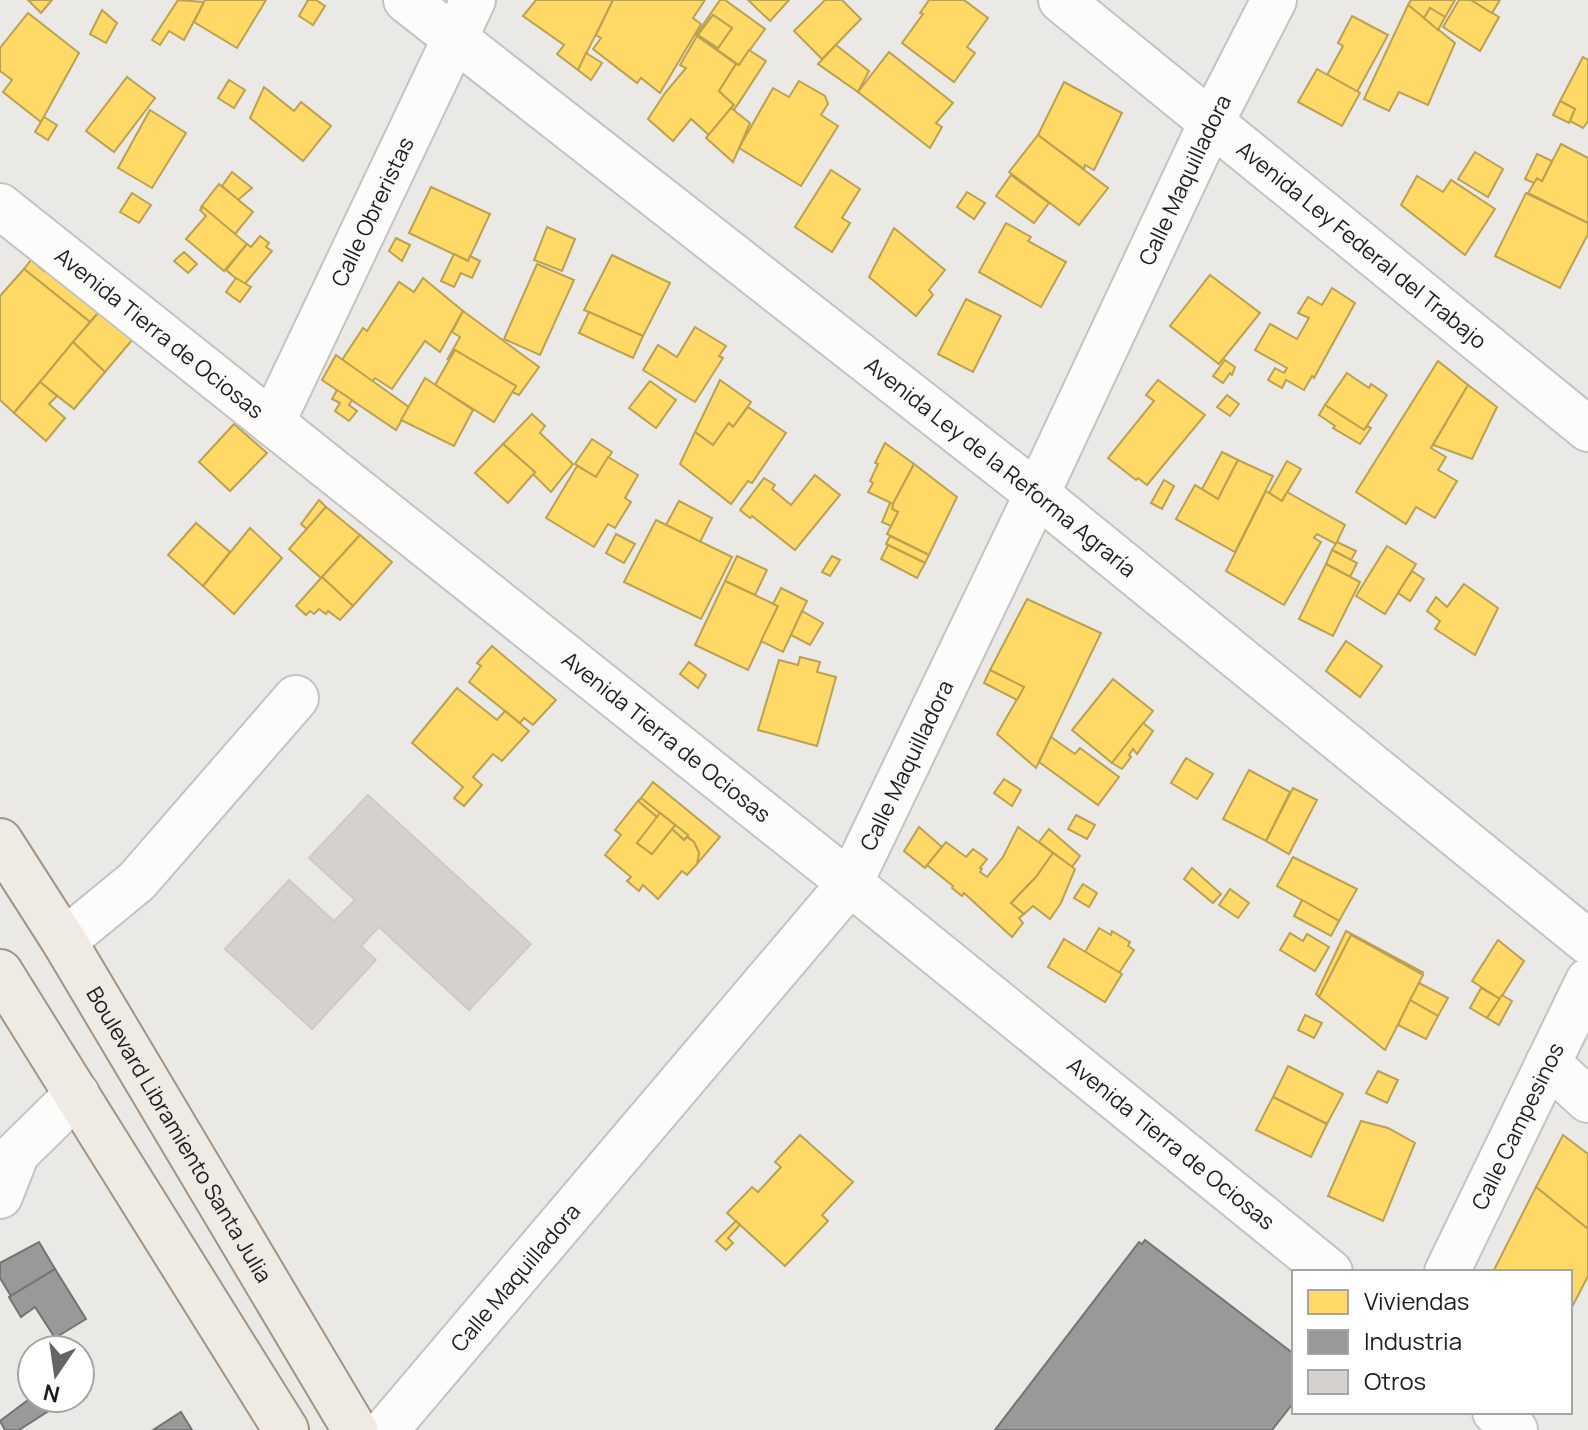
<svg xmlns="http://www.w3.org/2000/svg" width="1588" height="1430" font-family="Manrope,sans-serif">
  <rect width="100%" height="100%" fill="#ebe9e6"/>
  <g fill="#ffd966" stroke="#bba150" stroke-width="2" fill-rule="evenodd">
    <path d="M28,0h24l-11,13z"/>
    <path d="M178,0l26,2 -20,38 -15,-9 -9,14 -8,-5z"/>
    <path d="M205,0h61l-29,48 -43,-26z"/>
    <path d="M308,0h8l9,6 -12,19 -14,-9z"/>
    <path d="M536,0h77l-35,70 -21,-16 7,-9 -41,-29z"/>
    <path d="M705,0l-12,18 8,6 -41,69 -19,-15 -4,5 -44,-34 8,-11 -5,-3 17,-35z"/>
    <path d="M720,0h5l40,29 -26,36 -43,-30zM713,15l19,13 -14,20 -20,-13z"/>
    <path d="M748,0h41l-19,21z"/>
    <path d="M825,0h17l19,19 -39,40 -28,-28z"/>
    <path d="M929,0h35l24,18 -21,29 8,6 -21,29 -52,-39 21,-29 -3,-1z"/>
    <path d="M1411,0h44l-10,17 -15,-9 -6,10 -16,-13z"/>
    <path d="M1459,0h12l28,17 -19,34 -37,-24z"/>
    <path d="M1471,0h29l-8,13z"/>
    <path d="M1408,5l47,38 -27,62 -29,-13 -10,19 -25,-12z"/>
    <path d="M1430,8l15,9 -7,13 -14,-12z"/>
    <path d="M102,10l15,13 -11,20 -16,-9z"/>
    <path d="M28,13l51,40 -38,69 -38,-30 9,-12 -12,-9v-23z"/>
    <path d="M713,15l19,13 -14,20 -20,-13z"/>
    <path d="M1352,16l36,19 -31,57 -30,-17 16,-29 -5,-3z"/>
    <path d="M697,36l39,28 -17,27 15,14 -25,30 -18,-16 -18,22 -25,-22 17,-26 21,-25 -6,-3z"/>
    <path d="M836,45l33,26 -11,21 -40,-28z"/>
    <path d="M749,50l17,11 -32,49 -3,-2 3,-3 -15,-14 17,-27 3,1z"/>
    <path d="M889,52l64,51 -17,20 6,4 -12,21 -72,-56z"/>
    <path d="M586,53l16,10 -11,17 -13,-10z"/>
    <path d="M1583,57l5,3v61l-5,7 -13,-7 5,-12 -15,-8z"/>
    <path d="M1317,69l43,24 -18,33 -44,-24z"/>
    <path d="M127,77l28,21 -41,54 -28,-21z"/>
    <path d="M229,80l16,10 -11,18 -16,-10z"/>
    <path d="M799,81l26,15 3,8 -7,11 17,11 -37,60 -62,-38 34,-60 16,9z"/>
    <path d="M1064,82l58,31 -28,57 -9,-5 -1,4 -46,-34z"/>
    <path d="M264,87l30,24 7,-9 30,24 -28,35 -53,-43z"/>
    <path d="M1560,101l15,8 -6,14 -16,-8z"/>
    <path d="M731,108l19,15 -17,39 -27,-24z"/>
    <path d="M150,110l36,23 -34,55 -34,-20z"/>
    <path d="M44,117l13,8 -9,15 -13,-8z"/>
    <path d="M1038,135l70,53 -29,37 -70,-53z"/>
    <path d="M1561,144l27,14v65l-60,-30 9,-15 5,3z"/>
    <path d="M1475,152l28,17 -15,28 -30,-18z"/>
    <path d="M1537,154l15,7 -10,20 -5,-3 -3,5 -9,-4z"/>
    <path d="M831,170l29,19 -18,29 8,5 -18,29 -37,-25z"/>
    <path d="M232,172l20,16 -14,12 -16,-14z"/>
    <path d="M1011,175l38,28 -15,20 -38,-27z"/>
    <path d="M1417,176l26,16 8,-12 44,29 -30,46 -64,-50z"/>
    <path d="M219,184l34,28 -18,22 -34,-27z"/>
    <path d="M431,187l59,27 -22,47 -59,-28z"/>
    <path d="M967,192l18,11 -11,16 -17,-12z"/>
    <path d="M132,193l19,12 -12,18 -19,-11z"/>
    <path d="M1526,193l62,30v11l-28,54 -65,-32z"/>
    <path d="M203,207l44,37 -23,27 -38,-32 20,-23 -6,-6z"/>
    <path d="M1006,223l25,14 -3,4 38,21 -25,45 -62,-35z"/>
    <path d="M547,227l28,12 -13,32 -28,-11z"/>
    <path d="M894,228l51,42 -16,20 4,5 -17,21 -47,-39z"/>
    <path d="M260,236l9,7 -3,4 6,4 -28,34 -18,-15 21,-26 4,3z"/>
    <path d="M396,238l14,7 -8,16 -13,-10z"/>
    <path d="M184,252l13,12 -9,9 -14,-12z"/>
    <path d="M454,254l14,7 2,-5 10,5 -8,17 -11,-5 -7,14 -13,-6z"/>
    <path d="M612,255l58,28 -27,53 -59,-26z"/>
    <path d="M31,260l13,11 9,-10 52,44 -15,17 -66,-53z"/>
    <path d="M537,264l37,16 -34,75 -36,-16z"/>
    <path d="M24,269l66,53 -76,91 -14,-13v-104z"/>
    <path d="M1210,275l50,38 -41,51 -49,-38z"/>
    <path d="M236,278l15,9 -11,15 -14,-10z"/>
    <path d="M423,278l40,33 -23,41 -15,-11 -33,48 -17,-11 -3,4 -30,-22 21,-32 4,3 32,-49 15,10z"/>
    <path d="M1332,288l23,15 -41,75 -2,-2 -8,14 -18,-10 -4,8 -14,-8 7,-12 9,5 3,-5 -32,-18 15,-26 27,15 12,-21 -11,-5 10,-16 14,8z"/>
    <path d="M966,299l35,17 -28,56 -35,-18z"/>
    <path d="M105,305l33,28 -33,39 -32,-30z"/>
    <path d="M463,311l76,56 -20,28 -7,-3 4,-6 -61,-36 -8,10 13,-23 -8,-5z"/>
    <path d="M589,312l54,24 -10,22 -54,-25z"/>
    <path d="M695,327l31,19 -7,10 4,2 -28,44 -52,-32 15,-25 19,12z"/>
    <path d="M73,342l32,30 -31,37 -34,-27z"/>
    <path d="M455,350l61,36 -22,36 -59,-37z"/>
    <path d="M336,355l73,52 -13,23 -74,-50z"/>
    <path d="M1225,360l10,7 -3,8 -2,-2 -7,10 -10,-7z"/>
    <path d="M1438,361l30,24 -37,63 15,9 -8,13 19,11 -22,37 -19,-11 -10,17 -50,-32z"/>
    <path d="M1347,373l22,15 2,-4 16,11 -23,35 -39,-25z"/>
    <path d="M425,378l48,32 -19,36 -53,-26z"/>
    <path d="M720,380l31,22 -18,25 -4,-4 -16,22 -18,-13z"/>
    <path d="M1158,380l47,35 -58,70 -9,-7 -2,2 -28,-22 46,-57 -8,-6z"/>
    <path d="M650,381l26,19 -20,28 -27,-20z"/>
    <path d="M40,382l17,14 -8,8 16,14 -19,23 -32,-28z"/>
    <path d="M1468,385l29,22 -25,52 -39,-14z"/>
    <path d="M337,390l15,10 -3,5 8,6 -8,10 -14,-10 5,-8 -8,-4z"/>
    <path d="M1227,395l12,9 -9,12 -13,-9z"/>
    <path d="M1325,405l39,25 3,-4 4,2 -11,16 -27,-16 2,-2 -16,-11z"/>
    <path d="M748,407l38,26 -34,50 -4,-2 -17,23 -51,-40 15,-32 18,13 16,-22 4,4z"/>
    <path d="M532,414l13,12 -5,7 33,31 -22,28 -18,-18 2,-2 -32,-28z"/>
    <path d="M234,424l33,29 -37,38 -31,-29z"/>
    <path d="M592,439l20,13 -16,25 -21,-13z"/>
    <path d="M885,443l29,21 -21,40 -25,-12 5,-9 -3,-2 8,-17 -3,-1z"/>
    <path d="M503,444l32,28 -27,31 -33,-30z"/>
    <path d="M1222,452l16,8 -20,39 -16,-10z"/>
    <path d="M608,457l30,18 -13,23 6,4 -16,26 -7,-4 -14,23 -48,-29 31,-52 19,11z"/>
    <path d="M1238,460l35,16 -38,76 -59,-33 19,-34 23,14z"/>
    <path d="M1287,461l14,8 -19,32 -13,-8z"/>
    <path d="M914,464l43,33 -28,58 -42,-21 11,-22 -6,-3 1,-5z"/>
    <path d="M815,475l25,20 -45,55 -43,-34 -2,2 -10,-8 24,-32 11,7 -3,4 19,16z"/>
    <path d="M1164,480l10,6 -12,23 -11,-6z"/>
    <path d="M1266,491l16,10 5,-9 58,33 -9,19 -19,-10 -3,4 7,4 -37,63 -58,-34z"/>
    <path d="M319,500l7,7 -19,22 -6,-5z"/>
    <path d="M679,501l33,17 -12,24 -34,-17z"/>
    <path d="M890,503l3,1 -1,5 6,3 -7,14 -9,-4z"/>
    <path d="M326,507l34,28 -39,43 -32,-29z"/>
    <path d="M656,520l76,37 -31,62 -77,-37z"/>
    <path d="M196,523l34,29 -27,34 -35,-31z"/>
    <path d="M250,528l32,30 -48,56 -31,-28z"/>
    <path d="M616,534l19,10 -11,19 -18,-10z"/>
    <path d="M360,535l32,27 -39,44 -31,-29z"/>
    <path d="M890,536l39,19 -4,8 -39,-19z"/>
    <path d="M1337,542l19,9 -5,9 -19,-10z"/>
    <path d="M888,545l37,18 -8,15 -36,-19z"/>
    <path d="M1387,546l29,18 -31,50 -29,-18z"/>
    <path d="M1332,550l25,13 -7,14 -24,-13z"/>
    <path d="M737,556l30,14 -12,25 -30,-14z"/>
    <path d="M832,556l8,4 -10,16 -8,-4z"/>
    <path d="M1326,564l34,18 -27,54 -34,-17z"/>
    <path d="M1412,571l12,8 -14,22 -12,-8z"/>
    <path d="M322,577l31,29 -13,14 -12,-9 -2,3 -7,-5 -5,5 -4,-3 -4,4 -10,-9z"/>
    <path d="M725,581l53,25 -30,64 -53,-25z"/>
    <path d="M1464,584l34,24 -23,47 -40,-26 5,-8 -13,-10 9,-14 11,10z"/>
    <path d="M781,588l26,13 -24,51 -22,-11 17,-35 -5,-2z"/>
    <path d="M1027,599l74,34 -65,135 -39,-34 27,-47 -34,-17z"/>
    <path d="M802,611l21,12 -13,22 -19,-10z"/>
    <path d="M1346,641l36,25 -22,31 -34,-26z"/>
    <path d="M492,646l64,54 -23,25 -9,-7 -4,5 -51,-41 12,-16 -4,-3z"/>
    <path d="M800,657l20,5 -3,10 19,5 -19,69 -59,-16 21,-70 19,5z"/>
    <path d="M689,662l17,13 -8,13 -18,-14z"/>
    <path d="M990,670l34,17 -7,13 -33,-17z"/>
    <path d="M1113,679l40,32 -41,52 -40,-33z"/>
    <path d="M457,688l40,32 8,-9 24,20 -27,30 -9,-7 -20,23 9,8 -18,21 -10,-8 9,-11 -51,-44z"/>
    <path d="M1143,723l10,8 -16,23 -4,-5 -4,6 2,2 -9,12 -10,-6z"/>
    <path d="M1051,737l24,17 5,-6 39,29 -21,28 -59,-43z"/>
    <path d="M1186,758l27,16 -16,25 -26,-16z"/>
    <path d="M1249,770l41,22 -24,49 -43,-22z"/>
    <path d="M1004,779l17,11 -9,16 -18,-13z"/>
    <path d="M653,782l67,55 -23,27 2,-11 -5,-11 -53,-44z"/>
    <path d="M1293,788l24,12 -28,54 -23,-13z"/>
    <path d="M641,798l47,37 -4,5 -12,-11 3,-4 -15,-12 -2,5 -20,-17z"/>
    <path d="M638,801l20,17 -21,25 15,11 20,-25 12,11 3,-3 7,5 5,11 -2,11 -10,11 -5,-4 -24,28 -15,-14 -4,6 -12,-10 4,-4 -26,-22 16,-20 -6,-5z"/>
    <path d="M660,813l15,12 -23,29 -15,-11z"/>
    <path d="M1076,815l19,10 -8,14 -19,-10z"/>
    <path d="M919,827l23,20 -17,21 -21,-17z"/>
    <path d="M1018,827l35,26 -17,24 -25,26 13,11 -5,4 4,5 -11,14 -48,-44 -2,3 -10,-8 1,-2 -26,-21 19,-23 20,15 7,-8 14,10 -7,9 2,1 -2,3 7,5 16,-20z"/>
    <path d="M1049,829l31,27 -8,11 -33,-25z"/>
    <path d="M1053,853l22,16 -14,34 -11,16 -17,-13 -9,8 -13,-11 25,-26z"/>
    <path d="M1293,857l64,32 -18,32 -62,-35z"/>
    <path d="M1192,868l29,26 -8,9 -29,-24z"/>
    <path d="M1083,884l14,9 -8,14 -15,-9z"/>
    <path d="M1230,889l19,14 -11,15 -19,-13z"/>
    <path d="M1302,900l37,21 -8,15 -37,-20z"/>
    <path d="M1099,928l12,7 1,-4 18,11 -2,4 6,4 -15,23 -34,-21z"/>
    <path d="M1346,931l78,42 -73,-38 -32,62 -3,-3z"/>
    <path d="M1290,933l13,8 4,-7 22,13 -14,24 -35,-21z"/>
    <path d="M1351,935l72,40 -38,75 -66,-53z"/>
    <path d="M1064,939l58,35 -17,28 -57,-35z"/>
    <path d="M1498,940l26,21 -24,38 -28,-18z"/>
    <path d="M1419,983l29,15 -10,18 -28,-16z"/>
    <path d="M1481,988l19,11 -13,19 -17,-10z"/>
    <path d="M1502,995l10,6 -13,24 -12,-7z"/>
    <path d="M1410,1000l28,16 -12,23 -28,-14z"/>
    <path d="M1305,1015l17,8 -8,15 -16,-8z"/>
    <path d="M1288,1066l55,28 -16,30 -54,-27z"/>
    <path d="M1378,1071l20,9 -11,23 -21,-10z"/>
    <path d="M1273,1097l54,27 -16,33 -55,-27z"/>
    <path d="M1361,1121l27,7 27,15 -32,78 -55,-25z"/>
    <path d="M800,1135l53,47 -31,33 6,6 -43,45 -58,-53 25,-26 6,5 23,-25 -6,-5z"/>
    <path d="M1563,1135l25,19v75l-52,-42z"/>
    <path d="M1536,1187l52,42v47l-18,35v-39h-77z"/>
    <path d="M736,1221l4,4 -12,13 5,5 -7,7 -10,-9z"/>
  </g>
  <g fill="#999" stroke="#747474" stroke-width="2">
    <path d="M1145,1240l149,114v48l-22,28h-277l144,-188 3,2z"/>
    <path d="M39,1242l16,27 -44,27 -11,-18v-15z"/>
    <path d="M55,1269l31,50 -31,19 -20,-31 -14,10 -12,-20z"/>
    <path d="M32,1397l25,1 4,5 -42,27h-14l-5,-9z"/>
    <path d="M181,1412l11,18h-39z"/>
  </g>
  <path fill="#d4d1ce" stroke="#cecac7" stroke-width="2" d="M368,795l163,149 -62,66 -90,-83 -18,19 15,14 -64,69 -87,-80 64,-69 45,41 21,-21 -46,-42z"/>
  <g fill="none" stroke-linecap="round" stroke-linejoin="round">
    <defs>
      <g id="minor">
        <path id="s1" d="M406,0l631,494 551,448"/>
        <path id="s2" d="M1061,0l527,429"/>
        <path id="s3" d="M0,206l850,677 480,389"/>
        <path id="s4" d="M272,423l201,-423"/>
        <path d="M64,941l73,-60 159,-183"/>
        <path d="M1548,1063l40,37"/>
        <path d="M0,1196l17,-43 60,-59"/>
        <path id="s5" d="M1447,1272l141,-291"/>
        <path d="M1495,1412l20,18"/>
        <path id="s6" d="M386,1430l464,-547 187,-389 174,-371 63,-123"/>
      </g>
      <g id="major">
        <path id="s7" d="M0,841l64,100 291,489"/>
        <path d="M0,972l286,458"/>
      </g>
    </defs>
    <use href="#minor" stroke="#c4c3c2" stroke-width="48"/>
    <use href="#major" stroke="#a19482" stroke-width="48"/>
    <use href="#minor" stroke="#fcfcfb" stroke-width="44"/>
    <use href="#major" stroke="#f0eae4" stroke-width="44"/>
  </g>
  <g text-anchor="middle" stroke-width="8" stroke-linejoin="round" paint-order="stroke">
    <g font-size="22" fill="#1d1d1d" stroke="#fff">
      <text dy="8" stroke="none"><textPath href="#s6" startOffset="1496">Calle Maquilladora</textPath></text>
      <text dy="8" stroke="none"><textPath href="#s4" startOffset="234">Calle Obreristas</textPath></text>
      <text dy="8" stroke="none"><textPath href="#s2" startOffset="388">Avenida Ley Federal del Trabajo</textPath></text>
      <text dy="8" stroke="none"><textPath href="#s3" startOffset="204">Avenida Tierra de Ociosas</textPath></text>
      <text dy="8" stroke="none"><textPath href="#s1" startOffset="756">Avenida Ley de la Reforma Agraría</textPath></text>
      <text dy="8" stroke="none"><textPath href="#s3" startOffset="852">Avenida Tierra de Ociosas</textPath></text>
      <text dy="8" stroke="none"><textPath href="#s6" startOffset="848">Calle Maquilladora</textPath></text>
      <text dy="8" stroke="none"><textPath href="#s5" startOffset="162">Calle Campesinos</textPath></text>
      <text dy="8" stroke="none"><textPath href="#s7" startOffset="344">Boulevard Libramiento Santa Julia</textPath></text>
      <text dy="8" stroke="none"><textPath href="#s3" startOffset="1500">Avenida Tierra de Ociosas</textPath></text>
      <text dy="8" stroke="none"><textPath href="#s6" startOffset="200">Calle Maquilladora</textPath></text>
    </g>
  </g>
  <rect x="1292" y="1270" width="280" height="144" fill="#ffffff" stroke="#a5a5a5" stroke-width="2"/>
  <rect x="1308" y="1290" width="40" height="24" fill="#ffd966" stroke="#a5a5a5" stroke-width="2"/>
  <text x="1364" y="1310" font-size="24" fill="#1d1d1d">Viviendas</text>
  <rect x="1308" y="1330" width="40" height="24" fill="#999999" stroke="#a5a5a5" stroke-width="2"/>
  <text x="1364" y="1350" font-size="24" fill="#1d1d1d">Industria</text>
  <rect x="1308" y="1370" width="40" height="24" fill="#d4d1ce" stroke="#a5a5a5" stroke-width="2"/>
  <text x="1364" y="1390" font-size="24" fill="#1d1d1d">Otros</text>
  <g transform="translate(56 1374) rotate(193)"><circle r="38" fill="#ffffff" stroke="#a5a5a5" stroke-width="2"/>
  <path d="M0-6L14 30L0 20L-14 30Z" fill="#656463"/>
  <text y="-12" font-size="22" font-weight="bold" text-anchor="middle" fill="#1d1d1d">N</text>
  </g>
</svg>
